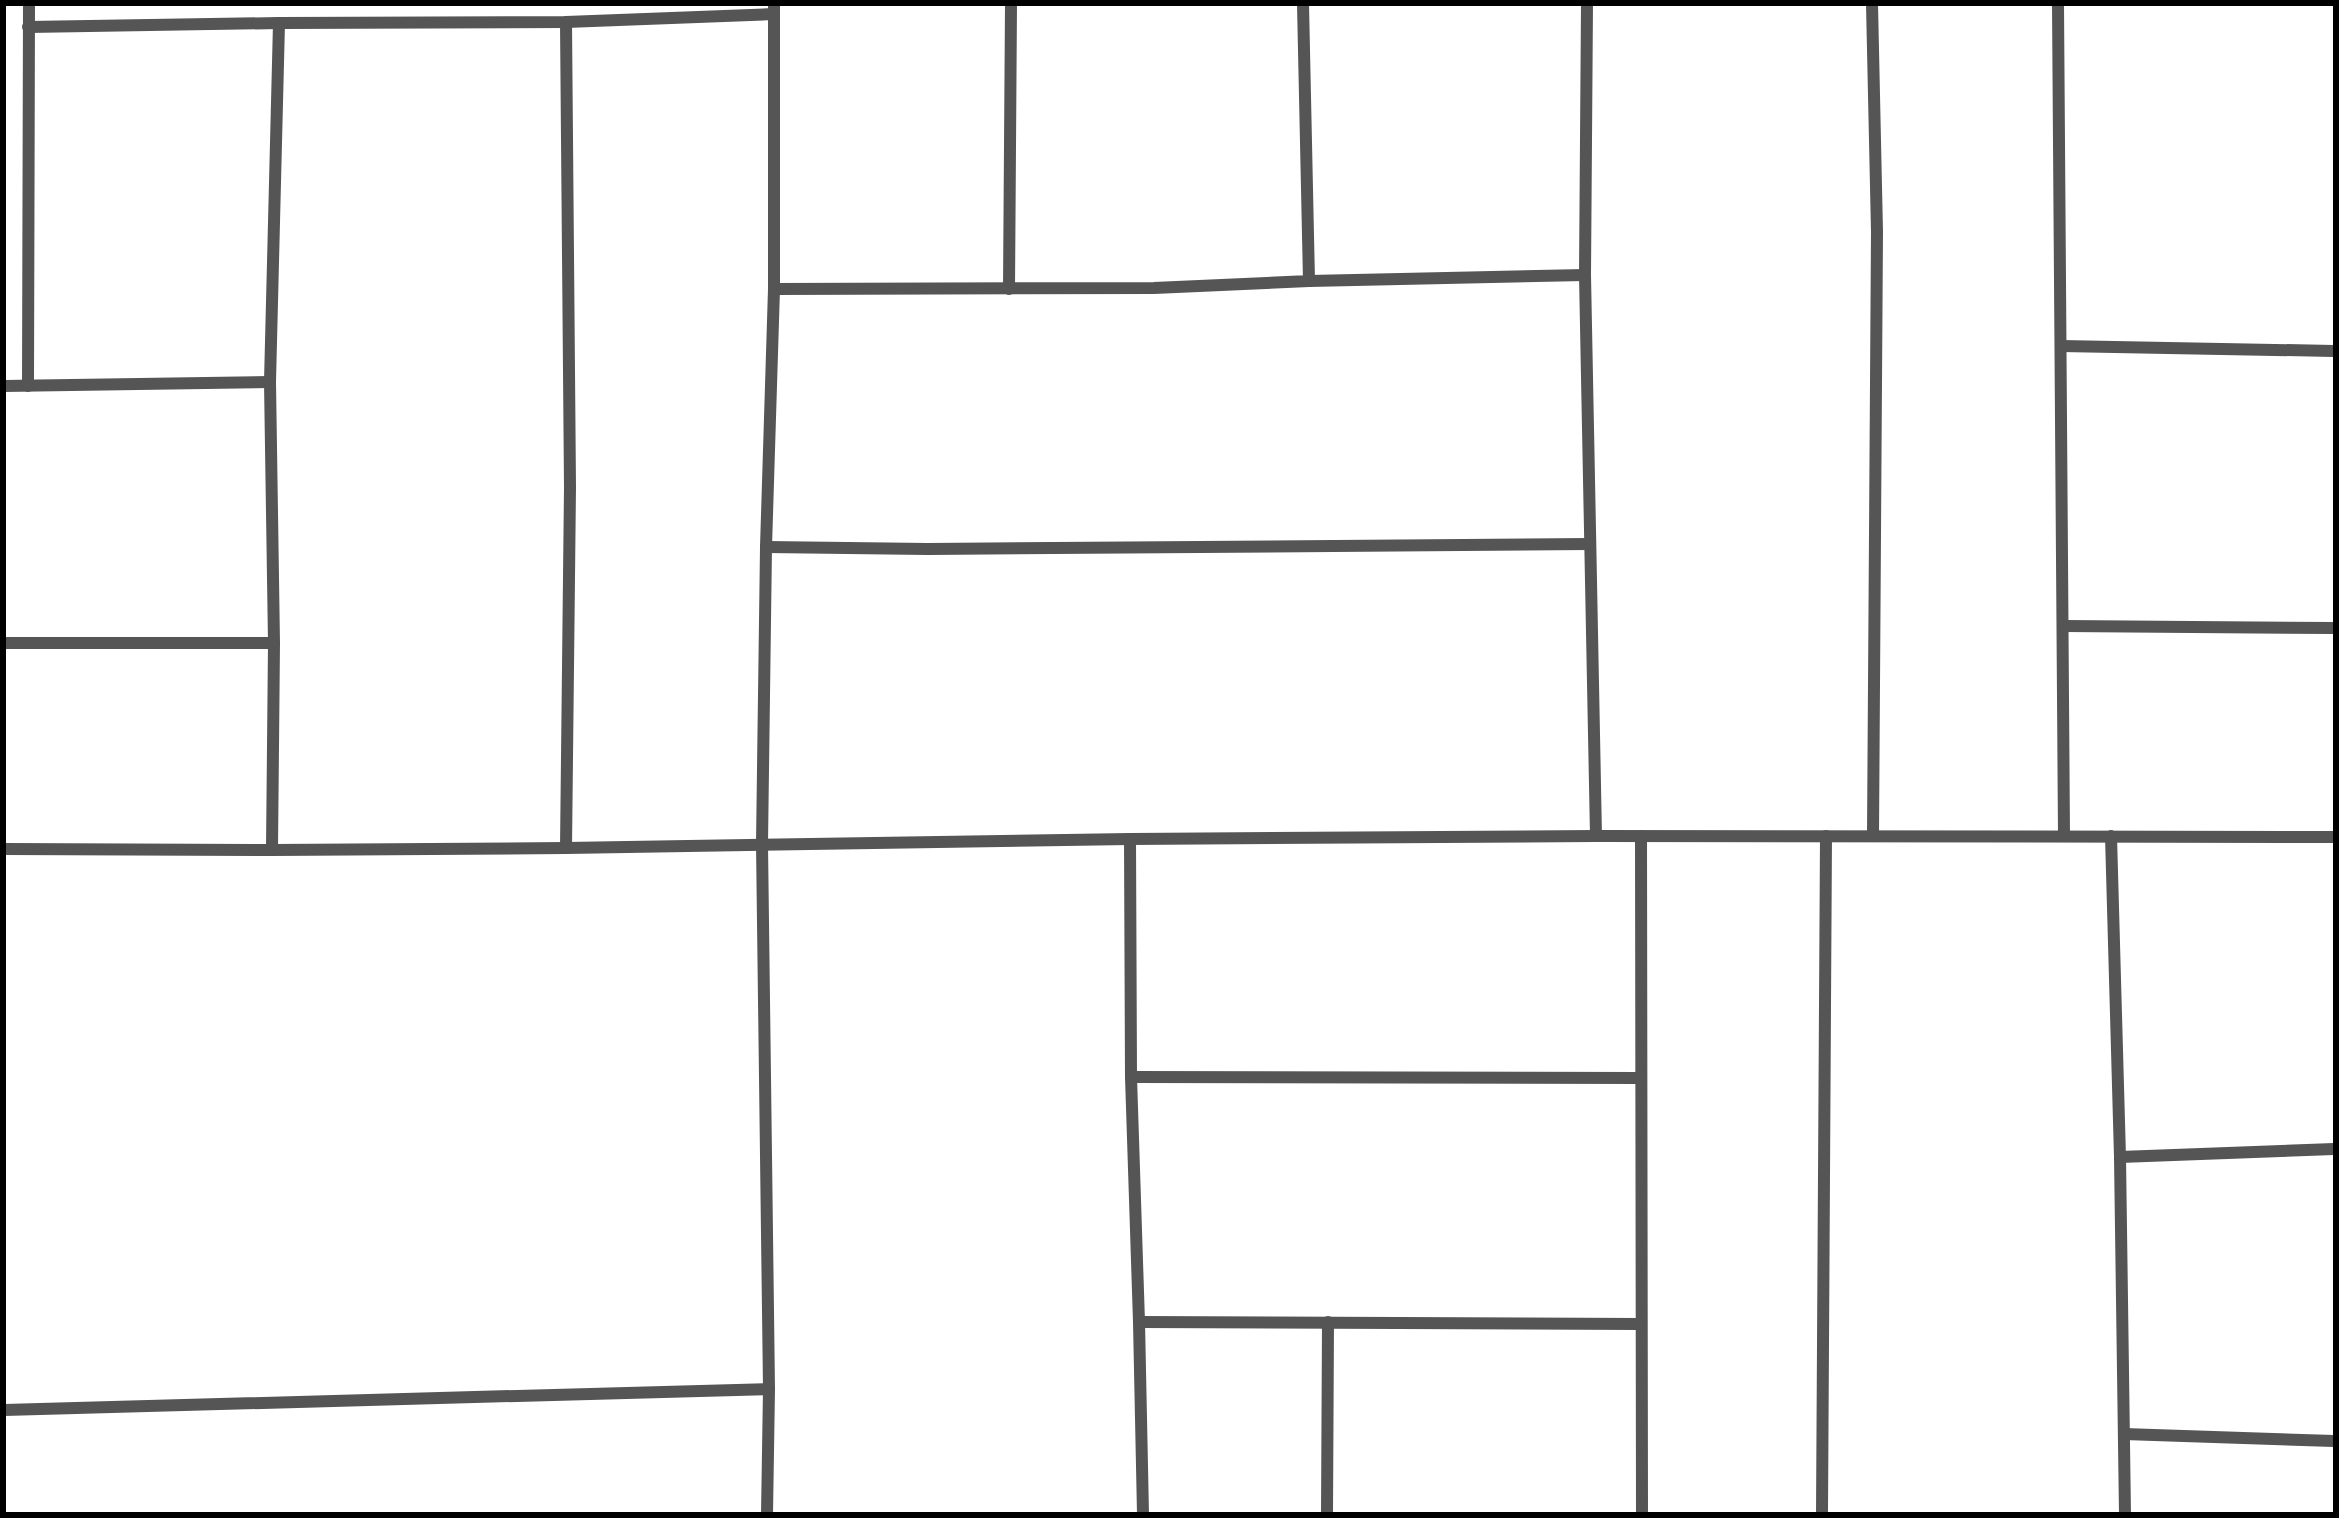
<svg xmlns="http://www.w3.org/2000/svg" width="2339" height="1518" font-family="Cabin,sans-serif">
  <rect width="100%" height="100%" fill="#fff"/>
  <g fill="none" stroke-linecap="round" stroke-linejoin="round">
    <g stroke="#555" stroke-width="12">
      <path d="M1587,4l-2,271 11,561"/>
      <path d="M1872,4l5,228 -4,604"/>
      <path d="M2058,4l6,832"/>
      <path d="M566,22l4,465 -4,361"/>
      <path d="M28,27l251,-4 287,-1 208,-8"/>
      <path d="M1309,281l276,-6"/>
      <path d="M774,289l380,-1 155,-7 -6,-277"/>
      <path d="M1009,289l2,-285"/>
      <path d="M2061,346l273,5"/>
      <path d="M4,386l266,-4"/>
      <path d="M28,386l1,-382"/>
      <path d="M766,547l162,2 661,-5"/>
      <path d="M2064,626l270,2"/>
      <path d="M4,643h270"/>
      <path d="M1641,836l1,678"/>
      <path d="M2111,836l9,321 5,357"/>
      <path d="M1130,839l1,238 8,245 4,192"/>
      <path d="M4,849l268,1 294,-2 564,-9 466,-3 738,1"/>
      <path d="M272,850l2,-207 -4,-261 9,-359"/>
      <path d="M1131,1077l509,1"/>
      <path d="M2120,1157l214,-8"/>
      <path d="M1139,1322l502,2"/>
      <path d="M4,1410l765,-21"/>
      <path d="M2124,1434l210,7"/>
      <path d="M767,1514l2,-125 -7,-545 4,-297 8,-258v-285"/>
      <path d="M1327,1514l1,-192"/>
      <path d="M1822,1514l4,-678"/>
    </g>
  </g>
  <rect width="2339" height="1518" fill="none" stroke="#000000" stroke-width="12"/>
</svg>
